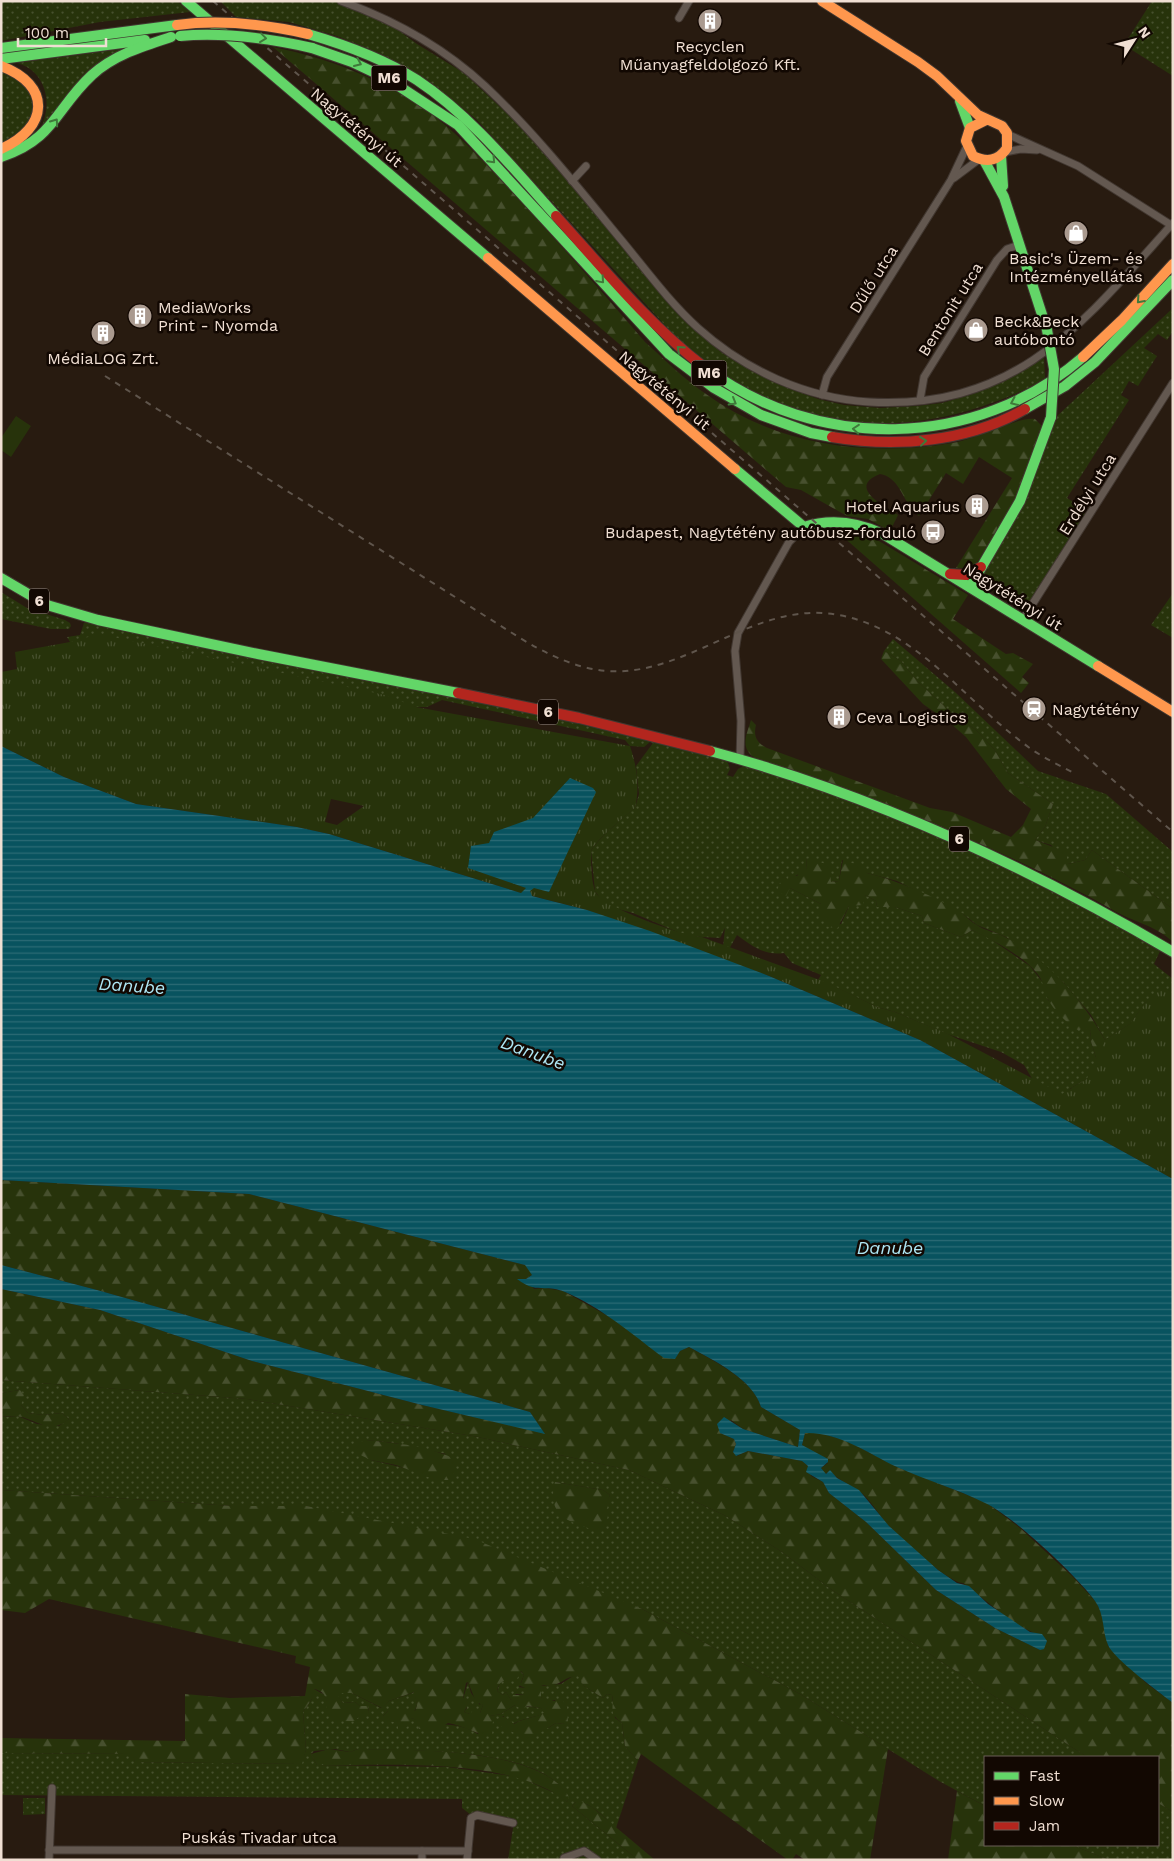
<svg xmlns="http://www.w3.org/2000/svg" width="1174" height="1861" font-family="'Work Sans',sans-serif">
  <defs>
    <pattern id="grass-dots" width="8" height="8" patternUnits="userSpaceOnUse" patternTransform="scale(1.25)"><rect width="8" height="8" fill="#27330b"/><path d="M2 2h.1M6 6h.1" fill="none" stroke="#47502e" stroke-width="1.8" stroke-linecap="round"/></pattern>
    <pattern id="forest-firs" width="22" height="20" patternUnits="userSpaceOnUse" patternTransform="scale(1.25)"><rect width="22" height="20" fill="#27330b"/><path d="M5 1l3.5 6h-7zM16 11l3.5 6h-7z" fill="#47502e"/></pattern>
    <pattern id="park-tufts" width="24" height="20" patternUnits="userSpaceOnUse" patternTransform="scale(1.25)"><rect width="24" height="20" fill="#27330b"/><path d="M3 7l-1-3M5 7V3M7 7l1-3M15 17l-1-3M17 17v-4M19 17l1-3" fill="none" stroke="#47502e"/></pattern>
    <pattern id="water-rules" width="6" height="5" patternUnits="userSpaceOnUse" patternTransform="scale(1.25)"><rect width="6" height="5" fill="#08535f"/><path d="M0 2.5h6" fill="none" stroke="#2c6b75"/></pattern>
  </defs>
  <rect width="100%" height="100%" fill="#281b10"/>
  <g fill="url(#grass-dots)" fill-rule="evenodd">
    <path d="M1,1h176l13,11 -90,10 -99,19z"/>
    <path d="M220,1h113l57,23 27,20 47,29 50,47 62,69 116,138 30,26 58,32 38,14 26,6 36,3 37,-2 25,-3 31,-9 31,-13 40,-23 1,20c-19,13 -40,20 -62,28 -68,23 -145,25 -212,-4 -36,-16 -67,-42 -97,-67l-197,-215 -47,-38 -59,-32 -34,-14 -48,-14 -53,-5z"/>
    <path d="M1152,1h21v75l-49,-31z"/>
    <path d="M121,49l-80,79c12,-25 5,-57 -24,-65z"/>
    <path d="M1,73h7l22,16 4,25 -15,22 -18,6z"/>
    <path d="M1173,308v23l-6,9 -9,-6 -14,14 13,8 -19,30 -9,-5 -8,14 8,5 -62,98 19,12 -3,8 -59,92c-12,-8 -42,-19 -40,-36l35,-61 37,-96z"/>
    <path d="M1,592l26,16 38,12 5,3 1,3 -2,3h-18l-50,-10z"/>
    <path d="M1173,593v45l-22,-13z"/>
    <path d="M87,622l471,97 169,41 3,9 -3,6 6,2 5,-8 6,-3 62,17 174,68 181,98 -7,15 19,15v15l-5,-4 -22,12 -16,22 -25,16 -14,-25 -27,-32 -28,-25 -30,-21 -29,-12 -14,-11 -66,-33 -30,-8 -25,-13 -3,21 -8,1 -24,-24 -1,12 -18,10 -6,-3 8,11 31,16 6,15v7l14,-2 8,-18 16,-11 11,6 1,6h18l27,9 2,7 37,14 11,-7 17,8 41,28 14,18 4,16 43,31 -1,7 7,23 -10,18 -16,9 -20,23 -27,-46 -23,-13 -54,-18 -52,-22 -18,-5 -48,-23 -14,1 6,-10 -29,-12 -8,-10c-19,3 -32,-7 -47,-18l-9,16 -5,-4 2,-19 -5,10 -33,-2 -54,-23 -19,-5 -12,-7 -7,-10 -4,-40c5,-10 34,-36 44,-43l4,-14 -3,-28 17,-23 -3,-1 -6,5 -14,-1 -5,-6 -183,-40 -15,7h-11l-346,-65 -3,-5 13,-2 4,-12z"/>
    <path d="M893,639l62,53 83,79 68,23 67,58v57l-81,-59 -7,10 -17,4 -17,-19 -16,-5 10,-13 8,-23 -45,-31 -14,-24 -18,-19 -24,-17 -34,-31 -17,-21 -17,-10z"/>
    <path d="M1,1380l246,19 226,37 156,34 97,46 56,36 50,38 255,167h-102v49l-46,-25 -139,-87 -158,-85 -336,-103h-74l-231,-16v-73l17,-1 19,8 22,2 10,-7 -7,-6 -19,2 -15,-2 -7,-8 -1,-15 -19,3zM366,1440l29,3 51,11 -33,16 -42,-10zM555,1482l48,8 7,5 -3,7z"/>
    <path d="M520,1671l4,4 -5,12 6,1v7l-9,-1 -5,6 -5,-8 -3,3 -6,-4 3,-8 8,-6 4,2z"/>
    <path d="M573,1676h6l5,10 19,12 4,-4 5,1 3,23 7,5 3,23 13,15 -22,67c-11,-9 -25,-27 -40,-26l-4,4 66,54h-130l6,-38 -43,-7 -9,-7v-9l-461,-4v-42l132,1 2,8 166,2 5,-14 -3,-38 9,-13 2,-10 11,6 2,6 30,17 12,-6 -1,-6h-8l-5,-4 -12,1 -8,-10h17l29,15 8,-7 26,-9 2,14 -3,6 -26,-1 -5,5 16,7v2l9,-3 4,-4c24,11 43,1 66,16l11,-18 12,-2 14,-9 26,3 4,5c-11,5 -22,5 -32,11l-10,-8 -4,9 49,3 8,-5 9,1 -10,-24 -7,2 -7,-5v-11l20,-2zM335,1749l15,3 8,-3c51,2 185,-3 210,48l-1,5 -8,-7 -40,-18 -72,-10 -130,-2 -6,-11 3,-3z"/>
    <path d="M468,1682l3,11 9,12 1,-2 2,2 -3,8 -10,1 -6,-2 3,-4 -4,-9z"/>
    <path d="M23,1798h22v16l-22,1z"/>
    <path d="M1158,1803l15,9v48h-64l-37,-15h86z"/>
  </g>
  <g fill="url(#forest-firs)" fill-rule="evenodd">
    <path d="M273,47c54,11 107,31 153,63 32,23 59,53 85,81 46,49 90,100 134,151 20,18 39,37 61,52 72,52 161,63 246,49 22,-3 67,-27 83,-24l7,7 -24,70 -43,70 -6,5 -2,-3h-11l56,-90 -33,-21 -16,27 -17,-11 -27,43c-16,-11 -18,-39 -39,-42 -34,13 5,33 18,41l-8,16 -22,-12 -21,-3 -46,-26 -15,-3z"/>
    <path d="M833,528l36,7 99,60 -15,24 53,35 7,-1 20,11 -11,13 7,6 -8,10z"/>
    <path d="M884,651l17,10 17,21 34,31 24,17 18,19 14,24 45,31 -8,23 -10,13 31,12 2,12 17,-4 7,-10 81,59v33c-18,-17 -40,-20 -60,-32 -115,-65 -233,-109 -358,-152 -16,-10 -8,-24 -4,-38l5,5c-3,11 1,18 11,23l163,60 22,4 59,25 12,-12 8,-16 -25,-20 -40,-52 -16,-14 -27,-19 -42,-45z"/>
    <path d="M807,858l22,7 2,17 8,-1 4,-21 21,7 3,6c32,8 67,23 95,40 5,4 9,9 15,12 8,6 19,7 28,12 43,22 77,62 100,103l25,-16 16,-22 15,-13 7,1 5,4v185l-102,-91 16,-9 10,-18 -7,-23 1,-7 -8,-4 -4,4c-12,-8 -23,-18 -30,-30 -5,-8 -5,-18 -10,-25 -13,-19 -47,-36 -67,-46l-11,7 -37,-14 -2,-7 -27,-9h-18l-1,-6 -11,-6 -2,10 -14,1 -12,23 -11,-3 1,-7 -9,-5 3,-10 -31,-16 -4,8 -9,-5 5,-14 6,2 1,-4 8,1 5,-7 4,1z"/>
    <path d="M1,1180l248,14 276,71 8,9 -7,5 8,10 11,-1 18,3 43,24 74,36 9,-4c24,14 64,32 72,60l39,23 -2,17 -55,-18 -12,-9 -11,13 14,6 2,5 -3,8 4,4 11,-5 54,10 6,5 3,10 12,6 6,11 37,29 70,68 59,38 45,22 -4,-16 -22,-11 -51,-40c-14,0 -64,-45 -75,-58 -8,-9 -15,-21 -24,-30 -11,-10 -24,-13 -34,-24l-5,3 -4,-6 7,-5 -26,-18 3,-12h16l28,9 46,24 92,37 33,25 53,49 23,25 7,14 5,30 38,37 27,20v109l-15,-9v-46h-71l-255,-167 -50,-38 -56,-36 -97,-46 -156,-34 -226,-37 -246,-19v-91l99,21 152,51 170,44 122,28 -14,-21 -433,-122 -96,-25z"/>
    <path d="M20,1390l4,5 -3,10 7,8 15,2 19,-2 7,6c-16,14 -27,5 -44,-1 -8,-3 -16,-2 -24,-1v-24z"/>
    <path d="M366,1440c30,3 64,6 91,20l-4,17 -5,3h-12l-40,-15 -25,-5 -17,-8 3,-9z"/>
    <path d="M555,1482l48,8 7,5c-7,15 5,26 -13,36 -27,-9 -51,-14 -42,-49z"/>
    <path d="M1,1490l231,16h74l168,33 168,70 158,85 88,55 -18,111h-65l-9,-6 -4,6h-4l-147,-106 -3,7 -13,-15 -3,-23c-15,-11 -7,-14 -10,-28l-5,-1 -4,4 -19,-12 -6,-10c-13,-1 -20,13 -34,9l-3,1v11l7,4h15l4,6 1,15 -3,2 -9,-1 -28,17 -29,-15v-8h6l9,7c9,-6 20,-6 30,-11l-3,-5 -14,-2 -5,4 -7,-5 -14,9 -11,2 3,4 -1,17c-16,-3 -28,-11 -44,-14l-11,7 -18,-1 -3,-9 -4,-2 -5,9 -9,3v-7l-13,-3 -2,-4 5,-5h27l2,-5 -3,-14 -25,9 -7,7 -30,-15h-16l7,10 12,-1 5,4h8l1,6 -3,4 -9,2 -2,3c-14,1 -21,0 -29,-12 2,-10 -1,-18 -12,-20v7l-11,16 3,38 -4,14 -167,-2 -3,-8 -131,-1v-15l184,3v-47l45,4 75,-2 5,-29 -15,-4 1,-7 -247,-57 -24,14 -24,-3zM521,1671l3,4 -3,8 -5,1 9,4v7h-12l-2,5 -5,-8 -3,3 -6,-4c2,-12 11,-12 20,-12zM468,1682l8,20 7,3 -3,8 -6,-4 -4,5 -6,-2 4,-7 -5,-7 3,-15z"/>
    <path d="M329,1749l21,3 8,-3c51,1 184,-2 211,48l-2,5c-56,-46 -180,-36 -250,-37l-6,-11z"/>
    <path d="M957,1791l28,15v39h87l37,15h-161z"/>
    <path d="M580,1801l12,6 63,53h-17l-66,-54 4,-4z"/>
  </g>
  <path fill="url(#park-tufts)" fill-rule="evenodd" d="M99,634l286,61 31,12 214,39c7,21 10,41 5,62 -10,8 -39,32 -44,43 0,11 0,32 5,42 9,15 87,43 106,44l126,46 49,24 18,5 53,22 114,60 25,-15 18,-39 25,-16 16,-22 15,-13 7,1 5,4v185l-253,-139 -151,-64 -182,-66 -66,-17 -192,-59 -32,-7 -161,-23 -72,-27 -63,-31v-74l16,-3 -2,-17 55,-10zM331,799l33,7 -27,19 -12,-3z"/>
  <path fill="#27330b" d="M16,416l15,10 -20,31 -10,-7v-12z"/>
  <g fill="url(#water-rules)">
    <path d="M1,746l63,31 72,27 161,23 32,7 192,59 5,-5 -58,-20 3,-22 18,-3 5,-11 39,-14 37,-40 23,10 3,4 -47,100 -15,-4 -4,3 2,5 55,14 63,21 119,45 151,64 253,139v524c-13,-10 -60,-45 -65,-58 -6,-14 -3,-30 -13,-44 -17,-24 -83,-86 -110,-98 -28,-14 -59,-23 -88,-36 -30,-14 -57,-35 -92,-34l-3,12 26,14v3l-7,6 5,6 4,-4 7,8 22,12 30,36 49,44 19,13 12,3 19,18 42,28 12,2 5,7 -3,8 -4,1 -45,-22 -59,-38 -70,-68 -37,-29 -6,-11 -17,-10 2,-6 -6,-5 -54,-10 -12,5 -3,-4 3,-8 -2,-5 -14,-6 -3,-9 7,-7 19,12 55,18 2,-17 -39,-23c-8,-28 -48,-47 -72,-60l-9,4 -5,8 -11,-1c-31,-23 -63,-51 -99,-66 -20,-9 -27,3 -48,-13h9l6,-4 -7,-10 -276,-71 -248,-14z"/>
    <path d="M1,1265l96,25 433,122 15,22 -123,-29 -170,-44 -152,-51 -99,-21z"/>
  </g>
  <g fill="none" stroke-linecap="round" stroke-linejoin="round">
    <defs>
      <g id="street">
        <path d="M341,1c53,19 103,47 144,85 49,46 91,99 133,150 26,31 50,65 80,92 47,42 107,70 171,74 149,8 214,-79 304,-179"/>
        <path d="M679,18l10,-17"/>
        <path d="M1007,134l71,32 93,59"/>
        <path d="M1005,152l16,-3 16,1"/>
        <path d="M954,178l24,-18"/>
        <path d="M572,181l14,-15"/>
        <path d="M822,395l5,-18 124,-197 16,-34"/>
        <path d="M920,400l4,-23 73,-117 10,-11 12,-4"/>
        <path d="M1023,619l150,-236"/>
        <path d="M740,759l1,-38 -6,-70 3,-18 51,-91 15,-15"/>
        <path d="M49,1850l419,1"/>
        <path d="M564,1858l20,-7 13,9"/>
        <path d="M49,1860l3,-72"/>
        <path d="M422,1860v-9"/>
        <path d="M467,1860l4,-42 6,-3 36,8"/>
      </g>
      <g id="fast">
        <path d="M186,1l302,257"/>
        <path d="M308,34c38,11 76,25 109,46 54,36 96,88 139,136"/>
        <path d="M1,48l176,-23"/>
        <path d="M312,48l40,14 36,17 70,46 211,229 45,34 47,27 50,18 21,4"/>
        <path d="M1,59l144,-19"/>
        <path d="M960,101l10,27"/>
        <path d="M1001,156l2,30"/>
        <path d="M1,157c53,-17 55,-49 91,-82 22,-20 51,-29 79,-38"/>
        <path d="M985,162l19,35 43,133"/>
        <path d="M704,367c113,85 271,84 379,-10"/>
        <path d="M1025,409l40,-23 30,-24 78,-82"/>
        <path d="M735,469l69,58c28,-9 53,-5 79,7l215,132"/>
        <path d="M1,578l46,27 51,15 160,34 200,39"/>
        <path d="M970,587l50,-86 31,-84"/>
        <path d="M710,751c164,44 317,115 463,201"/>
      </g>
      <g id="slow">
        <path d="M822,1l96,61 19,14 41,39 24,11 5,7v15c-9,13 -20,15 -34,8l-7,-15 4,-13 16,-8"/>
        <path d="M1,66c51,19 48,62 0,83"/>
        <path d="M488,258l247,211"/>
        <path d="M1083,357l39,-37 51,-56"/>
        <path d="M1098,666l75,46"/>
      </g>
      <g id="jam">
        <path d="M556,216c47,52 92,108 148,151"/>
        <path d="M832,437c64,11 136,5 193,-28"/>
        <path d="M950,574l16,1 15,-8"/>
        <path d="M458,693l121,25 131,33"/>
      </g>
    </defs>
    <use href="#street" stroke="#413730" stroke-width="9"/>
    <use href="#fast" stroke="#413730" stroke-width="12"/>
    <use href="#slow" stroke="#413730" stroke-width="12"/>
    <use href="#jam" stroke="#413730" stroke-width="12"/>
    <use href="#street" stroke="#635850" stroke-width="7"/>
    <use href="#fast" stroke="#63d668" stroke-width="10"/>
    <use href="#slow" stroke="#ff974d" stroke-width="10"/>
    <use href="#jam" stroke="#b3261e" stroke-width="10"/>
    <g stroke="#5f554c" stroke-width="2" stroke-dasharray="6 6" stroke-linecap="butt">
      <path d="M213,1l960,831"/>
      <path d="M105,376l415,262c89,54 128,35 216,-5 33,-14 66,-25 103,-18 76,14 125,84 184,128 15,12 32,20 49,29"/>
    </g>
    <defs>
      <g id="fast-bridge">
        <path d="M180,36c45,-4 88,2 132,12"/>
        <path d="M1047,330l7,39 -3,48"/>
      </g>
      <path id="slow-bridge" d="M177,25c45,-6 87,-1 131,9"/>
    </defs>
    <use href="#fast-bridge" stroke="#413730" stroke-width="12" stroke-linecap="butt"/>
    <use href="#slow-bridge" stroke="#413730" stroke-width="12" stroke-linecap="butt"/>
    <use href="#fast-bridge" stroke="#63d668" stroke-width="10"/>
    <use href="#slow-bridge" stroke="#ff974d" stroke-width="10"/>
  </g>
  <defs><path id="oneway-chevron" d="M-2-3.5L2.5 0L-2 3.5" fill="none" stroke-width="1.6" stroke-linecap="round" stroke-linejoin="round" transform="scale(1.25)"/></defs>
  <g stroke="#3f793a">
    <use href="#oneway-chevron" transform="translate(263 38) rotate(7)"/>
    <use href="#oneway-chevron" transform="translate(358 63) rotate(24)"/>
    <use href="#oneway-chevron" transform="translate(55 122) rotate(-55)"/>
    <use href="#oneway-chevron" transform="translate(492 160) rotate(47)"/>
    <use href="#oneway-chevron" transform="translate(601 280) rotate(49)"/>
    <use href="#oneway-chevron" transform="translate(1140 300) rotate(132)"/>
    <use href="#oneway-chevron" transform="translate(680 349) rotate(-138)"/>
    <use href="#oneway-chevron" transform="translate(733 402) rotate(30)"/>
    <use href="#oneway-chevron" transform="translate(1014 402) rotate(156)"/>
    <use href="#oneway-chevron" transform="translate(856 429) rotate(-175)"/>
    <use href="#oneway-chevron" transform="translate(923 441) rotate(-6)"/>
  </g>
  <defs>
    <symbol id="building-disc" viewBox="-11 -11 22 22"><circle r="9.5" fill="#aa9a8f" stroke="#120802"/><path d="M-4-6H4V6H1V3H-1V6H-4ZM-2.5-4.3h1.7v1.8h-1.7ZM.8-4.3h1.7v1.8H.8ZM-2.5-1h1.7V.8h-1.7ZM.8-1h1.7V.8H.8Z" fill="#fff"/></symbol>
    <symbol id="shop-disc" viewBox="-11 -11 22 22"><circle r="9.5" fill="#aa9a8f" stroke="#120802"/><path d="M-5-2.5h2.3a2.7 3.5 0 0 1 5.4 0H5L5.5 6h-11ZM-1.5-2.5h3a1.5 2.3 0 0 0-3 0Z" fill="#fff"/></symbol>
    <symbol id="bus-disc" viewBox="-11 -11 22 22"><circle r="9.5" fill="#aa9a8f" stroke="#120802"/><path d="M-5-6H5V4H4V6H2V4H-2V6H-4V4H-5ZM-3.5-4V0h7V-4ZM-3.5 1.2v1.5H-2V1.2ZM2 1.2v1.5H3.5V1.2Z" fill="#fff"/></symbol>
    <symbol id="station-disc" viewBox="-11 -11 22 22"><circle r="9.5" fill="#aa9a8f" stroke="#120802"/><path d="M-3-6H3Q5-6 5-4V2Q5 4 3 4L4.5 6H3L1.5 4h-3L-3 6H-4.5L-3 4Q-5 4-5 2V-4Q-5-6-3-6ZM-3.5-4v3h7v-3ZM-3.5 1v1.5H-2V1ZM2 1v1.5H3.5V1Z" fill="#fff"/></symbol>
  </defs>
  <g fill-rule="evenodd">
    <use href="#building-disc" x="696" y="7" width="28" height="28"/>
    <use href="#shop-disc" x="1062" y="219" width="28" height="28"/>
    <use href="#building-disc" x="126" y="302" width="28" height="28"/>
    <use href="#shop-disc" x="962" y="316" width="28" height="28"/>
    <use href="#building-disc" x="89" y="319" width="28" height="28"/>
    <use href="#building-disc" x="963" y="492" width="28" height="28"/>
    <use href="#bus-disc" x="919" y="518" width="28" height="28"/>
    <use href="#station-disc" x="1020" y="695" width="28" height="28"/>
    <use href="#building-disc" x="825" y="703" width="28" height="28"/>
  </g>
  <g text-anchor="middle" stroke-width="5" stroke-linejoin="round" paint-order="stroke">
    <g fill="#120802" stroke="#ad9e94" stroke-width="1">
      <rect x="371.5" y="65.5" width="35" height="25" rx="4"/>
      <rect x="691.5" y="360.5" width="35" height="25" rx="4"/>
      <rect x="29" y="588.5" width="20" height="25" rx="4"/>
      <rect x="538" y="699.5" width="20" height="25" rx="4"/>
      <rect x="949" y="826.5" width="20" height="25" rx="4"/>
    </g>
    <g font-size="15" font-weight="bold" fill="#f0dfd3">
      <text x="389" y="83">M6</text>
      <text x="709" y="378">M6</text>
      <text x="39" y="606">6</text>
      <text x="548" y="717">6</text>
      <text x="959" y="844">6</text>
    </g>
    <g font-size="16" fill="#f0dfd3" stroke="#120802" text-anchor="start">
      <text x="710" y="52" text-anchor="middle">Recyclen<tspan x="710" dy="18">Műanyagfeldolgozó Kft.</tspan></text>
      <text x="1076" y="264" text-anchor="middle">Basic's Üzem- és<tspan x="1076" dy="18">Intézményellátás</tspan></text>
      <text x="158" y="313">MediaWorks<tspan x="158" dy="18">Print - Nyomda</tspan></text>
      <text x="994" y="327">Beck&amp;Beck<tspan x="994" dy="18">autóbontó</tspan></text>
      <text x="103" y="364" text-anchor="middle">MédiaLOG Zrt.</text>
      <text x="960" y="512" text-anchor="end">Hotel Aquarius</text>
      <text x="916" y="538" text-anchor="end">Budapest, Nagytétény autóbusz-forduló</text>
      <text x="1052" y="715">Nagytétény</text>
      <text x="856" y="723">Ceva Logistics</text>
    </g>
    <g font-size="16" fill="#f0dfd3" stroke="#120802">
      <text transform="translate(357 127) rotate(40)" y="6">Nagytétényi út</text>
      <text transform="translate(873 279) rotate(-58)" y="6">Dűlő utca</text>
      <text transform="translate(950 309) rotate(-58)" y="6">Bentonit utca</text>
      <text transform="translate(665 390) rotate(40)" y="6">Nagytétényi út</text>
      <text transform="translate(1087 494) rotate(-58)" y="6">Erdélyi utca</text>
      <text transform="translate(1013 596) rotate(32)" y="6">Nagytétényi út</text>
      <text x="259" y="1843">Puskás Tivadar utca</text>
    </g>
    <g font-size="18" font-style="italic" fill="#aee7f5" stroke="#120802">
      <text transform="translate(132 986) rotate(4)" y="6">Danube</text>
      <text transform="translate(533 1053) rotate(20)" y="6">Danube</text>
      <text x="890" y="1254">Danube</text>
    </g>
  </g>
  <rect width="1174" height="1861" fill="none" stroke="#f0dfd3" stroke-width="5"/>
  <rect x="984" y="1756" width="175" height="90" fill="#120802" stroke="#6b5e56"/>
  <rect x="994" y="1772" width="25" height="8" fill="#63d668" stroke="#6b5e56"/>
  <text x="1029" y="1781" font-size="15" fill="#f0dfd3">Fast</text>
  <rect x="994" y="1797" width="25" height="8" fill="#ff974d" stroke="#6b5e56"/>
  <text x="1029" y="1806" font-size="15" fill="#f0dfd3">Slow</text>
  <rect x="994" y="1822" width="25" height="8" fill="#b3261e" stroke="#6b5e56"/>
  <text x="1029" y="1831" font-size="15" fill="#f0dfd3">Jam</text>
  <g transform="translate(1134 40) rotate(54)" stroke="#120802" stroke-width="4" paint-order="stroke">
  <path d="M0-4L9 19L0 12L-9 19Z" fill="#f0dfd3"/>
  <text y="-8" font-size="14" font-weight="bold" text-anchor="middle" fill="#f0dfd3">N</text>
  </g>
  <path d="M18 38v8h88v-8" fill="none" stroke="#f0dfd3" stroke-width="2.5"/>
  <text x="25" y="38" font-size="15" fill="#f0dfd3" stroke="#120802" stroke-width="4" paint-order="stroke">100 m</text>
</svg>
